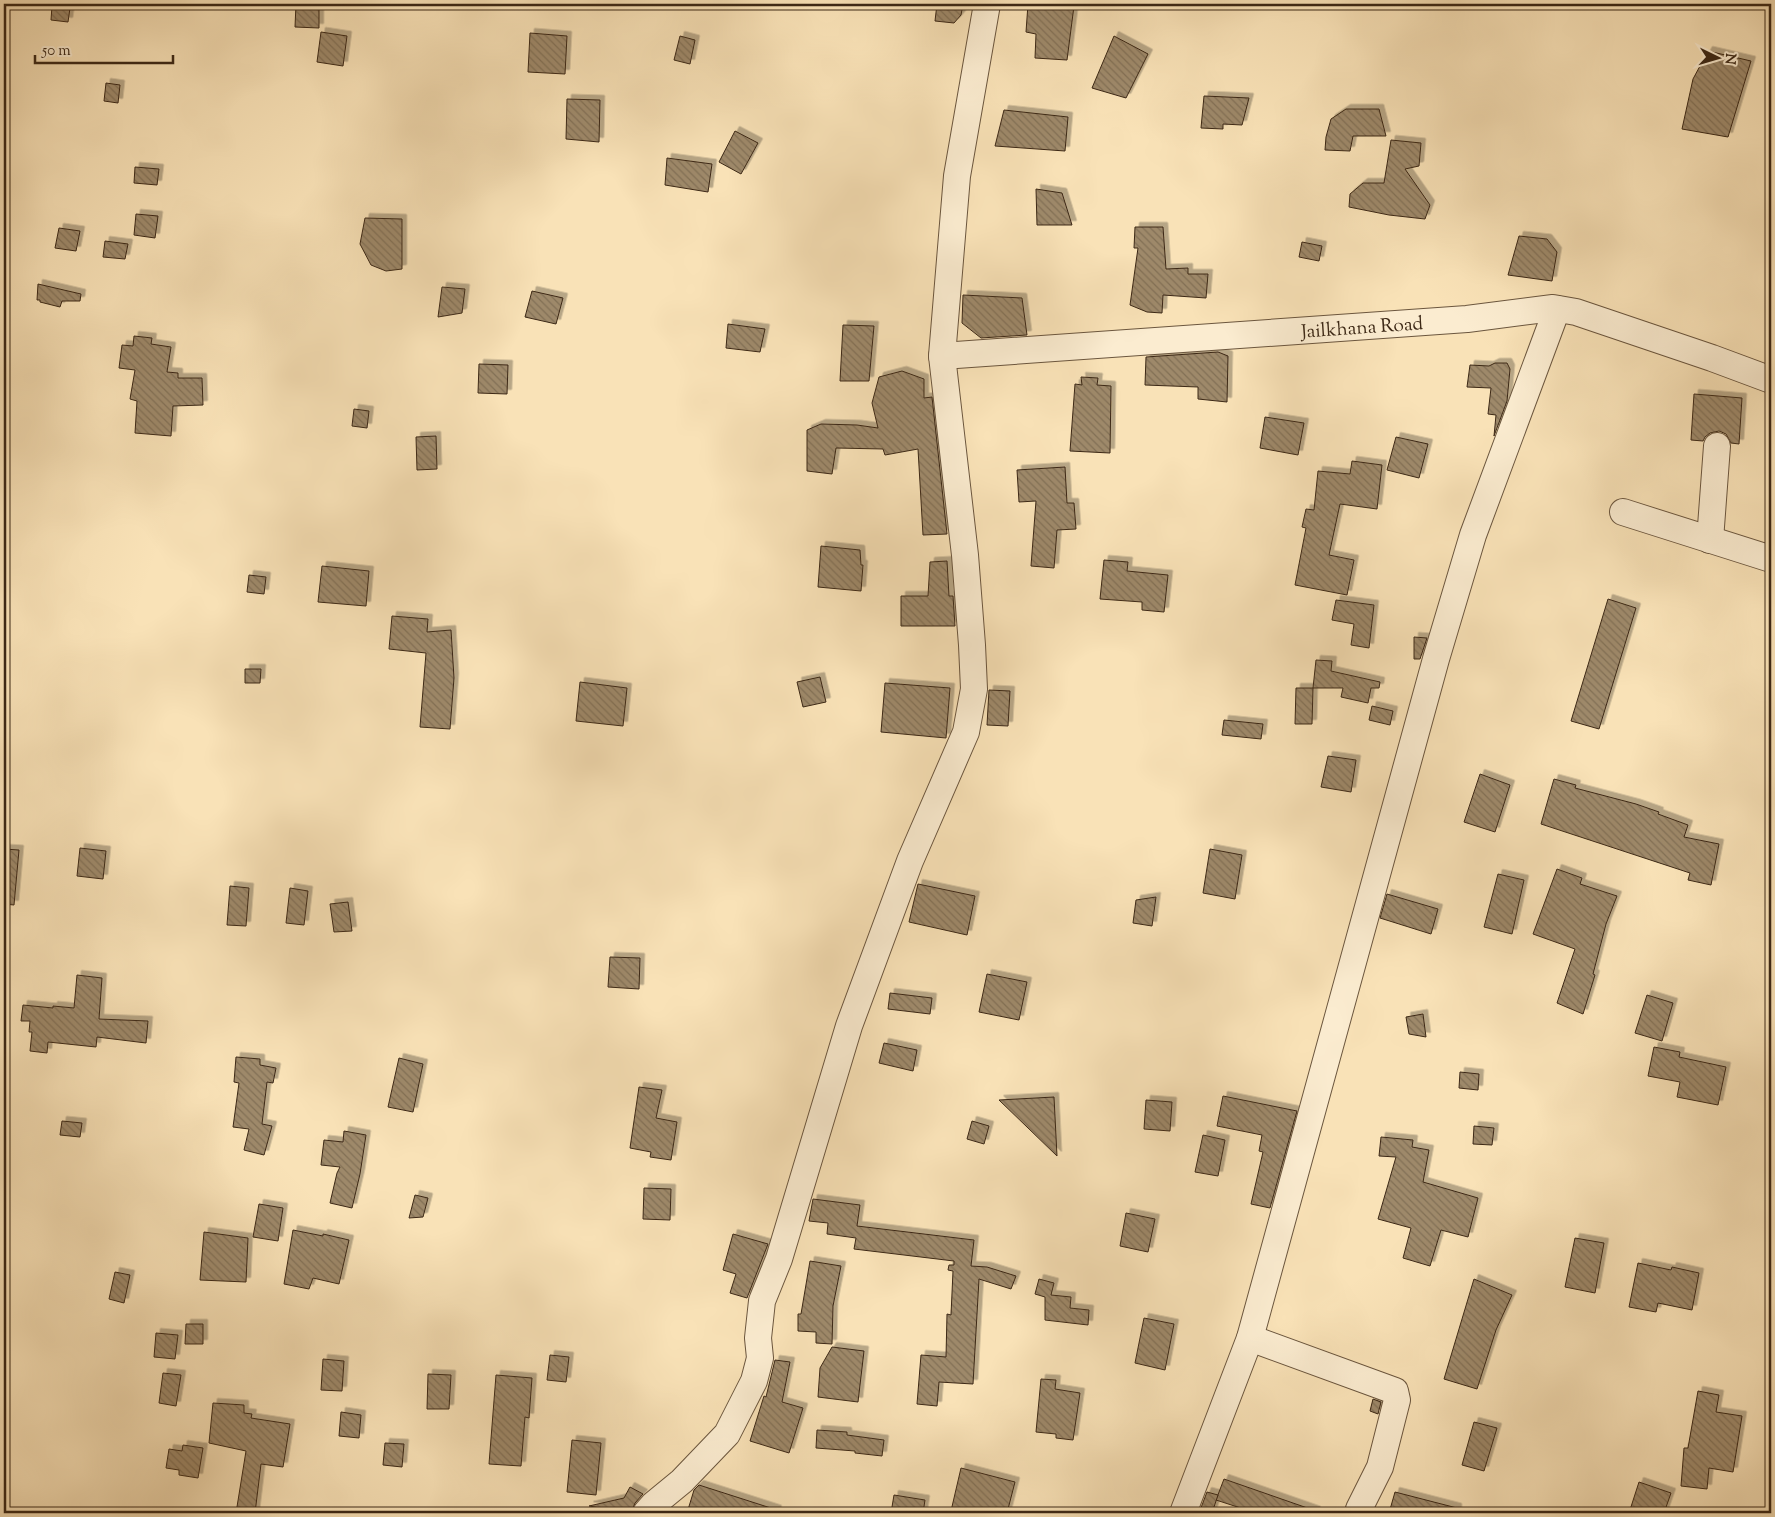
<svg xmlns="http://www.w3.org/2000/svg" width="1775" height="1517" font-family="'Sorts Mill Goudy',serif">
  <defs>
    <pattern id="building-back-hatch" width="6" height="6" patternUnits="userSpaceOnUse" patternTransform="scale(1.25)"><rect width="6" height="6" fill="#9e896a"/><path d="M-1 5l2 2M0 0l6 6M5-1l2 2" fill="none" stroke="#827056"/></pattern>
    <filter id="shadow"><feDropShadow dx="4.5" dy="-4.5" stdDeviation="0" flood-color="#0004"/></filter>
  </defs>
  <rect width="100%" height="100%" fill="#f9e2b7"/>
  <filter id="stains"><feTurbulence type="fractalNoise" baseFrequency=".004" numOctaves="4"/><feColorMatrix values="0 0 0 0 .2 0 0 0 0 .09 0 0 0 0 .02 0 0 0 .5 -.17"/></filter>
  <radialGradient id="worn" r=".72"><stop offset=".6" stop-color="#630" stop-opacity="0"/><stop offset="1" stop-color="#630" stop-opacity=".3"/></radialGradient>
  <g fill="url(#building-back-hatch)" stroke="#3c2816" filter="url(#shadow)">
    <path d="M296,4h23v24l-24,-1z"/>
    <path d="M937,4h26l-2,11 -7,8 -19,-2z"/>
    <path d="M1028,4h28l18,2 -7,54 -32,-2 1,-24 -10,-2z"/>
    <path d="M52,6l18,2 -2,14 -17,-2z"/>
    <path d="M321,32l26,4 -4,30 -26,-4z"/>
    <path d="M530,33l37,3 -2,38 -37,-2z"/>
    <path d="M680,36l15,4 -5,24 -16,-4z"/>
    <path d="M1114,36l34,18 -22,44 -34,-10z"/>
    <path d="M1708,51l43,10 -23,76 -46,-8 11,-50z"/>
    <path d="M106,83l14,2 -2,18 -14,-2z"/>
    <path d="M1204,96l45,2 -7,27 -19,-1v5l-22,-1z"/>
    <path d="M567,99l33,1 -1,42 -33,-3z"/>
    <path d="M1346,109h33l7,27h-33l-3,15 -25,-1 1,-13 5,-18z"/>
    <path d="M1004,110l64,7 -3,34 -70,-5z"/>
    <path d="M735,131l23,12 -17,31 -22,-12z"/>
    <path d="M1391,140l30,3 -2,23 -14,3 25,36 -5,14 -36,-4 -40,-8 1,-13 13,-11h21z"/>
    <path d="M667,158l45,6 -4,28 -43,-7z"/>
    <path d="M135,167l24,2 -2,16 -23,-2z"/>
    <path d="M1036,189l26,4 10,32h-35z"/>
    <path d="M136,214l22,2 -3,22 -21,-3z"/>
    <path d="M365,218l37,1v50l-16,2 -15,-6 -11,-21z"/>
    <path d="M1135,227h28l3,42 22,-1v6h20l-2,24 -43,-3 -1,18 -15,-1 -17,-7 8,-57h-4z"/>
    <path d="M59,228l21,3 -4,20 -21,-3z"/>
    <path d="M1519,236l28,3 10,13 -5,29 -44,-6z"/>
    <path d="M105,241l23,3 -3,15 -22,-2z"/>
    <path d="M1302,242l20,4 -3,15 -20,-4z"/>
    <path d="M38,284l43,10 -1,7h-18l-2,6 -20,-5v-2h-3z"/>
    <path d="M442,287l23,2 -3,24 -24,4z"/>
    <path d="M532,291l31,7 -7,26 -31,-7z"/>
    <path d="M963,295l59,3 5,37 -46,3 -19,-15z"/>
    <path d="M728,324l37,5 -5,23 -34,-4z"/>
    <path d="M843,325l31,1 -5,55h-29z"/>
    <path d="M134,336l18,2 -1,6 20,3 -4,25 11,1v5h24l1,27 -30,1 -2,30 -36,-3 2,-32 -7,-2 5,-29 -16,-2 3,-23 11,1z"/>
    <path d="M1218,352l10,4 -1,46 -29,-3v-12l-53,-2 1,-28z"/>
    <path d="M1495,363h12l3,6 -3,32 -13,35 2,-21 -8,-1 3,-26 -24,-1 3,-22 19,1z"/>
    <path d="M479,364l29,1 -1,29 -29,-1z"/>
    <path d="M902,371l22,8v19l8,-1 15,137 -24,1 -5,-86 -33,6 -2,-6 -47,-1 -4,26 -25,-3v-41l14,-6 36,1 21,3 -6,-25 7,-26z"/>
    <path d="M1081,377l17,1 -1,7 14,1 -1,67 -40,-2 5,-67 7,1z"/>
    <path d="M1694,394l48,4 -3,46 -8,-1 -5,-9 -7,-3 -9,2 -5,4 -2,4 -12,-1z"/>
    <path d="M354,409l15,2 -2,17 -15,-2z"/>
    <path d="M1265,417l39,6 -6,32 -38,-7z"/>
    <path d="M436,436l1,33 -20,1 -1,-33z"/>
    <path d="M1396,437l32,7 -9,34 -32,-8z"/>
    <path d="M1352,461l30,4 -5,44 -37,-5 -11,51 25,5 -7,35 -52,-10 11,-57 -4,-1 4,-18 8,1 4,-39 32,3z"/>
    <path d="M1065,467l2,36h7l2,26 -19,1 -3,38 -23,-2 5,-65 -17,1 -2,-32z"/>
    <path d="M821,546l39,4 1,15h2l-2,26 -43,-4z"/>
    <path d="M1104,560l24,2 -1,9 41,4 -4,37 -22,-2v-8l-42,-3z"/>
    <path d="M947,561l2,35h4l2,30h-54v-30h27l2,-34z"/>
    <path d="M322,566l47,5 -3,35 -48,-4z"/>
    <path d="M249,575l17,2 -2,17 -17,-2z"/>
    <path d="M1608,599l28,9 -37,121 -28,-8z"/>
    <path d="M1336,600l38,5 -5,43 -18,-3 3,-21 -22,-4z"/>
    <path d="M392,616l36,3 -1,13 24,-2 3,48 -4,51 -30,-2 6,-74 -37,-4z"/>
    <path d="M1414,637l13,1 -7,21h-6z"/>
    <path d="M1316,660l16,1 -1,10 49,11 -1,6h-8l-3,15 -27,-6 2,-9h-30z"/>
    <path d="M245,669h16l-1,14h-15z"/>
    <path d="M820,677l6,25 -23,5 -6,-25z"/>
    <path d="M580,682l47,6 -4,38 -47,-5z"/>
    <path d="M885,683l65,5 -4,50 -65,-6z"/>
    <path d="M1296,688h17l-1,36h-17z"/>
    <path d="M989,690l21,1 -2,35 -21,-1z"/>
    <path d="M1372,706l21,5 -3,14 -21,-5z"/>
    <path d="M1224,720l39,4 -2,15 -39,-4z"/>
    <path d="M1328,756l28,4 -5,32 -30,-5z"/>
    <path d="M1480,774l30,11 -15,47 -31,-10z"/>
    <path d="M1554,779l22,6 -1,3 61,16 23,8 -1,2 30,11 -4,12 35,7 -8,41 -23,-5 2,-7 -149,-49z"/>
    <path d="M80,848l26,3 -3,28 -26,-3z"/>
    <path d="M4,849l15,1 -5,55 -10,-1z"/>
    <path d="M1210,849l32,6 -7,44 -32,-6z"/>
    <path d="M1557,869l25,9 -2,6 37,12 -11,28 -13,50 2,1 -12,39 -26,-11 18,-54 -42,-15z"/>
    <path d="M1498,874l26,6 -12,54 -28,-7z"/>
    <path d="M918,884l57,12 -8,39 -58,-13z"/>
    <path d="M230,886l19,2 -3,38 -19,-1z"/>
    <path d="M290,888l18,3 -4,34 -18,-2z"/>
    <path d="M1387,894l51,15 -7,25 -51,-16z"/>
    <path d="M1156,897l-4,29 -19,-3 3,-23z"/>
    <path d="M348,902l4,29 -18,1 -4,-28z"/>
    <path d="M610,957l30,1 -1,31 -31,-2z"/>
    <path d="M987,974l40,8 -8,38 -40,-8z"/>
    <path d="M77,975l25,3 -3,41 49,2 -2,22 -49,-6 -1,10 -48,-5 -1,11 -17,-2 2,-19h-3l1,-11h-9l2,-16 30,3v-2l21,2z"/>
    <path d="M890,993l42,5 -2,16 -42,-5z"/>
    <path d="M1647,995l26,8 -11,38 -27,-8z"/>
    <path d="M1423,1014l3,23 -17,-3 -3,-17z"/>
    <path d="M884,1043l33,7 -4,21 -34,-8z"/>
    <path d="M1654,1047l26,5 -1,5 47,10 -8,38 -41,-8 3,-15 -32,-6z"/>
    <path d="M236,1057l24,2v6l16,3 -3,15 -6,-1 -5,42 10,2 -8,29 -20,-5 5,-21 -16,-2 6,-44 -5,-1z"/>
    <path d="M399,1058l24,6 -10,48 -25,-5z"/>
    <path d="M1460,1072l19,2 -1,16 -19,-2z"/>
    <path d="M639,1087l23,3 -6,28 21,4 -6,38 -21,-3 1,-5 -21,-4z"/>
    <path d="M1223,1096l74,15 -27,97 -19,-4 12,-52 -4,-1 3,-16 -45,-9z"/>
    <path d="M1054,1097l3,59 -58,-56z"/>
    <path d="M1146,1100l26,2 -2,29 -26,-2z"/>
    <path d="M62,1121l20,2 -2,14 -20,-2z"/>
    <path d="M972,1121l17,5 -5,18 -17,-5z"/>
    <path d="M1474,1126l20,2 -2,17 -19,-1z"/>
    <path d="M344,1131l22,4 -6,39 -8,34 -22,-5 7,-30 3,-6 -19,-2 3,-25 19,2z"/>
    <path d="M1203,1135l22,5 -7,36 -23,-4z"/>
    <path d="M1381,1137l32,3 -1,7 17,3 -6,32 55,16 -10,39 -27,-7 -11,36 -27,-8 8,-30 -33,-9 18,-62 -17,-1z"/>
    <path d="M644,1188l27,1 -1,31 -27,-1z"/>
    <path d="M415,1195l13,3 -5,19 -14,1z"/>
    <path d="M813,1199l47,6 -3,21 117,14 -3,26 16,1 29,9 -5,13 -32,-10 -6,105 -34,-2 -2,24 -20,-2 4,-49 25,2 1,-43 4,1 2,-44 -5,-1 1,-5h5v-4l-100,-12 2,-11 -29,-4 1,-11 -19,-2z"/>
    <path d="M259,1204l24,4 -5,33 -25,-4z"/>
    <path d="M1126,1213l29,6 -7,33 -28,-6z"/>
    <path d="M293,1230l30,6v-2l26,6 -10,44 -26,-6 -4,11 -25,-5z"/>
    <path d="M204,1232l44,6 -2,44 -46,-2z"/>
    <path d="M733,1234l35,10 -21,54 -17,-5 6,-19 -13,-4z"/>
    <path d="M1575,1238l29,5 -9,50 -30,-6z"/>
    <path d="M810,1261l31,5 -8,40 -1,38 -16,-1v-11l-18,-1v-17h3z"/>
    <path d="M1638,1263l33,7 1,-3 27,6 -7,37 -34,-7 -2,9 -27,-5z"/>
    <path d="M115,1272l15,3 -6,28 -15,-4z"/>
    <path d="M1039,1279l15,4 -3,12 20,2 -1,11 19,2 -1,15 -43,-5v-23l-10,-3z"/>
    <path d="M1474,1279l38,16 -16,35 -19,59 -33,-10z"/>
    <path d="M1144,1318l30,6 -9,46 -30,-7z"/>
    <path d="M186,1324h17v20h-18z"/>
    <path d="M156,1333l22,2 -3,24 -21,-2z"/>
    <path d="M832,1347l32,4 -6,51 -40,-5 2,-29z"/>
    <path d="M550,1355l19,2 -3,25 -19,-2z"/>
    <path d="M323,1359l21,2 -2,30 -21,-1z"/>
    <path d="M775,1360l15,2 -8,40 21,6 -14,45 -39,-12 14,-45 2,1z"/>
    <path d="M163,1373l18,2 -5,31 -17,-3z"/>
    <path d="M428,1374l23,1 -2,34h-22z"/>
    <path d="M496,1375l36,3 -3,40 -4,-1 -4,49 -32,-2z"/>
    <path d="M1041,1379l15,1 -1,9 25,4 -7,47 -17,-2v-4l-20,-2z"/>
    <path d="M1698,1391l21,4 -3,17 26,4 -9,56 -24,-4 -2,21 -26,-3 3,-38h4z"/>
    <path d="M1373,1399l8,3 -3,12 -8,-3z"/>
    <path d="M213,1403l31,2v8l8,1 -1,4 39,6 -7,43 -22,-3 -6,49h-19l10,-62 -37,-8z"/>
    <path d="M341,1412l20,3 -2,23 -20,-2z"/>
    <path d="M1474,1422l23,6 -13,43 -22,-6z"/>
    <path d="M817,1430l30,2v3l37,5 -2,16 -27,-3v-2l-39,-3z"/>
    <path d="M572,1440l29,3 -5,52 -29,-3z"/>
    <path d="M385,1443l19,1 -2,23 -19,-2z"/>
    <path d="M183,1445l20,3 -5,30 -19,-3v-5l-13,-2 3,-19 13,2z"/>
    <path d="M961,1468l54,14 -8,31h-47l-9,-2z"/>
    <path d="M1224,1479l92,32 -1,2h-59l-40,-13z"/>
    <path d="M1639,1482l32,11 -7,20h-35z"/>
    <path d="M699,1485l78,25 -1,3h-89l7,-23z"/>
    <path d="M630,1487l13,7 -8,9 -4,10 -42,-7 35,-8z"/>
    <path d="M1207,1492l11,3 -6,18h-13z"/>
    <path d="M1395,1492l62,16v5h-68z"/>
    <path d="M894,1495l31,5 -2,13h-32z"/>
  </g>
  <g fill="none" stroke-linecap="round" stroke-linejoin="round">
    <defs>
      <g id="minor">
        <path id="s1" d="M942,356l525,-37 86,-11 23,4 136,46 59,22"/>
        <path d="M1623,512l148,47"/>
        <path d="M1710,540l7,-94"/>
        <path d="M1250,1338l145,53 2,9 -17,67 -21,42 1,4"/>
        <path d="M646,1513l8,-9 28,-23 45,-47 27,-53 6,-23 -2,-20 4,-37 17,-42 70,-233 61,-165 56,-129 8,-43 -2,-44 -7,-90 -23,-199 15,-180 30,-172"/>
        <path d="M1183,1513l67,-175 186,-679 37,-124 84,-226"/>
      </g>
    </defs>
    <use href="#minor" stroke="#6b563e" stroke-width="28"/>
    <use href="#minor" stroke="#fbecd0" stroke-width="26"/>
  </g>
  <g text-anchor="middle" stroke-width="5" stroke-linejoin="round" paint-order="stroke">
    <g font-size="19" fill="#3c2816" stroke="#fbecd0">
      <text dy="7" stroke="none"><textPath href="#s1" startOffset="421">Jailkhana Road</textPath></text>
    </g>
  </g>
  <rect width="1775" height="1517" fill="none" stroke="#f9e2b7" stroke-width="20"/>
  <rect x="5" y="5" width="1765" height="1507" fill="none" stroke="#3c2816" stroke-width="2.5"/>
  <rect x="10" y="10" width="1755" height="1497" fill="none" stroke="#3c2816"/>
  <g transform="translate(1718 58) rotate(95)" stroke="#fbecd0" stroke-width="4" paint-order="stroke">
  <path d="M0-4L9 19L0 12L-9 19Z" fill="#3c2816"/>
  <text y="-8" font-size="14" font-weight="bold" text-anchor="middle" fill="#3c2816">N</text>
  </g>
  <path d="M35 55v8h138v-8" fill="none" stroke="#3c2816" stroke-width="2.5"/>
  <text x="42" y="55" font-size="15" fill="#3c2816" stroke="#fbecd0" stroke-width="4" paint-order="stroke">50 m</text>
  <rect width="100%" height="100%" filter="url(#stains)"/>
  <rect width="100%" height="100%" fill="url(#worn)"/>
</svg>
